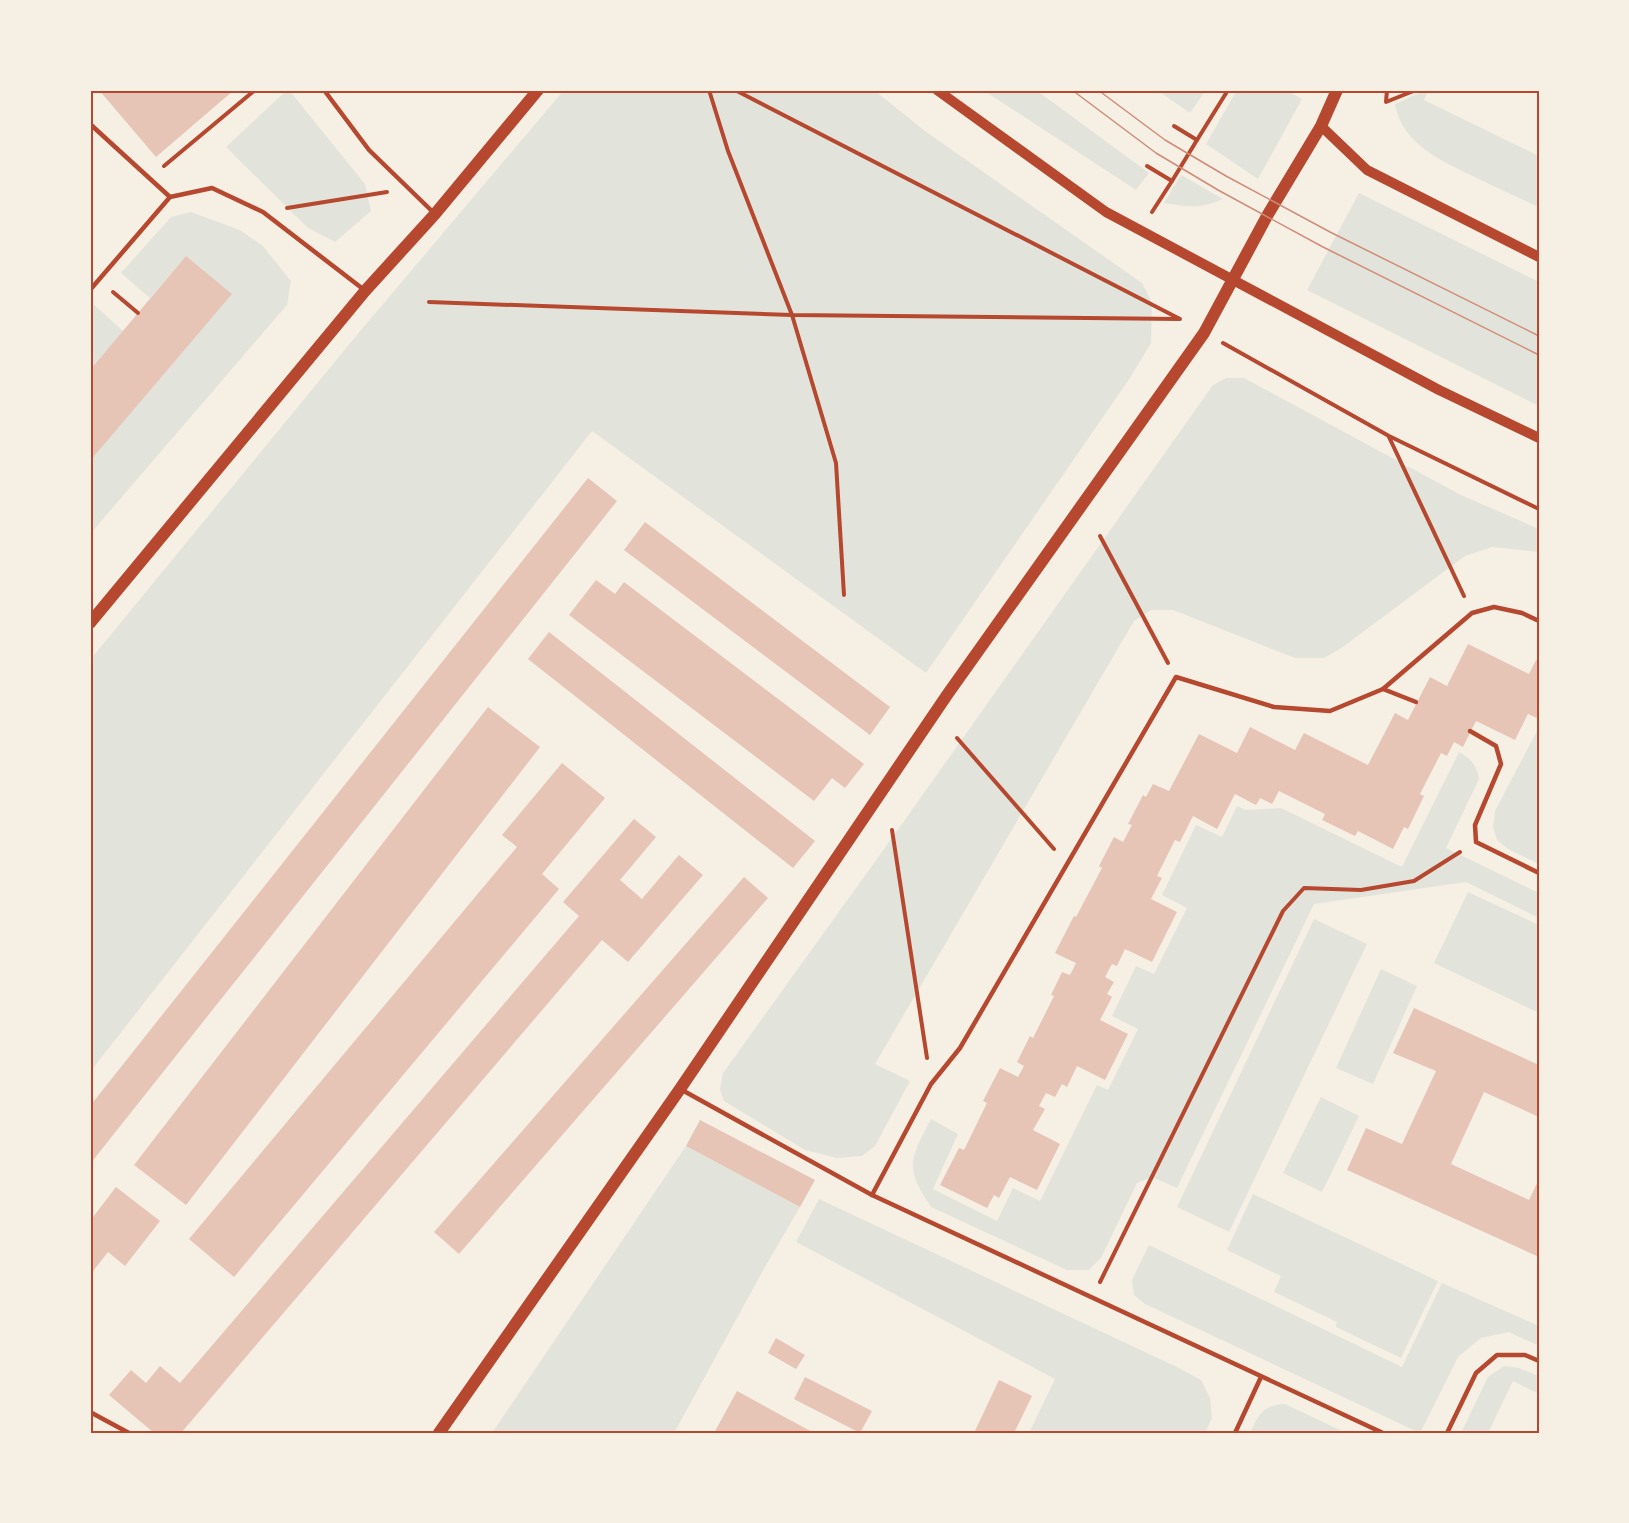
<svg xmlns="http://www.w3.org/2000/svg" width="1629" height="1523" font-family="Rubik,sans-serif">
  <rect width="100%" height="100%" fill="#f6efe4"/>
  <g fill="#e2e4dc">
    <path d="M287,90h2l76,94 6,27 -36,31 -27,-14 -82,-81z"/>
    <path d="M564,90h310l51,41 217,152 10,20 -1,40 -21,35 -204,295 -334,-242 -502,641v-412l266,-324z"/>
    <path d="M983,90h53l113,83 -13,17z"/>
    <path d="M1157,90h49l-16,23z"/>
    <path d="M1237,90h49l16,9 -44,80 -52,-35z"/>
    <path d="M1426,90h2l-4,10 115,56v51c-20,-9 -40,-18 -60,-28 -33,-16 -77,-33 -84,-75z"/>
    <path d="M1181,175l42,24c-23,10 -35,8 -59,4z"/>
    <path d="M1359,193l180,89v124l-232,-116z"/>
    <path d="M191,212l49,18 23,16 28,35 -4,24 -197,229v-73l141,-167 -45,-38 -36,42 -29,-25 50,-56z"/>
    <path d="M92,303l31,28 -33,39v-64z"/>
    <path d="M1226,378h18l217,117 78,34v23l-47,-5 -27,9 -125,93 -16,9h-29l-122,-48h-22l-17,11 -259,443 35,17 -35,65 -13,10 -25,2 -32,-8 -81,-49 -4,-11 3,-17 174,-242 316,-446z"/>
    <path d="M1537,731l2,1v132l-31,-15 -11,-9 -4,-13 2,-16z"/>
    <path d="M1459,752c12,6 18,14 20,27l-33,69 93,45v25l-73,-36 -152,22 -137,284 -25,-11 -15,6 -36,75 -12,12h-22l-136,-63c-27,-40 -21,-48 0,-88l27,15 -25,55 64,32 16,-33 27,13 57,-116 11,5 30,-61 -26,-13 24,-50 18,8 33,-66 -25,-13 34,-70 26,12 15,-31 9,4 35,-2 121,59z"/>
    <path d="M1468,892l71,33v88l-105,-50z"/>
    <path d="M1314,919l53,25 -138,288 -52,-25z"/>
    <path d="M1381,969l36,17 -44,98 -37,-16z"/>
    <path d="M1321,1097l38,19 -37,76 -39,-19z"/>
    <path d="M686,1146l114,61 -35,60 -91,166h-182z"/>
    <path d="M1253,1194l185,87 -37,77 -65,-31 1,-5 -63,-30 7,-16 -54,-26z"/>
    <path d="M819,1199l360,169 22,12 9,18 2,20 -7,15h-176l26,-54 -259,-137z"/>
    <path d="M1149,1245l253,122 40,-84 97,43v20l-30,-14 -28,6 -23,19 -38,76 -275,-129 -11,-9 -2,-15z"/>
    <path d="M1504,1366l15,2 20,8v18l-26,-13 -25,52h-27l27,-56z"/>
    <path d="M1285,1404l61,29h-96c9,-19 13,-28 35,-29z"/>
  </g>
  <g fill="#e6c5b7">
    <path d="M99,90h135l-78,67z"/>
    <path d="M186,256l46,38 -142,167v-91z"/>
    <path d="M588,478l29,23 -527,663v-58z"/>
    <path d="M645,522l245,185 -20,28 -246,-185z"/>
    <path d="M596,580l19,14 9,-12 240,182 -19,24 -13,-10 -18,23 -245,-186z"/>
    <path d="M549,632l266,209 -22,27 -265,-209z"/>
    <path d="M1468,644l61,30 7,-14 3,1v58l-11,-5 -13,26 -39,-19 -13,26 -9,-5 -7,14 -6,-3 -21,41 4,2 -16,33 -4,-2 -11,22 -35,-18 -3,5 -33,-16 3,-6 -46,-23 -7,13 -12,-6 -4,7 -21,-11 -18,35 -24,-13 -13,26 -5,-2 -18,36 5,2 -11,21 26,13 -25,50 -27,-13 -8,17 -5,-2 -7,13 9,5 -7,12 5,3 -12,23 28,14 -23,46 -28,-14 -10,21 -5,-3 -7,13 -9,-4 -7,13 6,3 -12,21 27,14 -23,46 -27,-13 -11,21 -5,-3 -7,13 -47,-23 19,-37 5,2 23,-47 -4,-2 17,-33 18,9 6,-11 -7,-4 13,-26 3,2 21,-42 -3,-1 11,-23 8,3 6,-12 -21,-10 19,-37 2,1 26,-49 -3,-2 15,-29 9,5 9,-17 -4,-1 15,-29 3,2 7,-13 16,7 30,-57 38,19 13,-26 45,23 9,-17 64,32 27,-52 13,7 22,-43 17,9z"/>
    <path d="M488,707l52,40 -354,458 -52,-40z"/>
    <path d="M562,763l43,35 -63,76 17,15 -325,388 -45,-38 328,-392 -15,-12z"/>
    <path d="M634,819l22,18 -36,43 22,19 37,-44 24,20 -75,87 -26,-22 -421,493h-27l-45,-38 22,-25 15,13 14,-17 20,17 399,-467 -16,-14z"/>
    <path d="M744,877l24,21 -309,356 -25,-22z"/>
    <path d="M1414,1008l125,57v52l-55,-25 -33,72 78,36 10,-21v78l-192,-87 19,-42 36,16 34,-73 -43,-18z"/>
    <path d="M700,1120l115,60 -15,27 -114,-61z"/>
    <path d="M116,1187l44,34 -35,45 -17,-14 -18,23v-54z"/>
    <path d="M776,1338l29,17 -9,14 -28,-16z"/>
    <path d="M805,1377l67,34 -12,22 -66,-34z"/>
    <path d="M999,1380l33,16 -18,37h-40z"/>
    <path d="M737,1391l77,42h-100z"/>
  </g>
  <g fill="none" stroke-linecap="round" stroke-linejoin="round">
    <g stroke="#b5482f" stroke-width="4">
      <path d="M709,90l19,61 64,164 44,148 8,132"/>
      <path d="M1387,90l-1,12 30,-12"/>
      <path d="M1174,126l23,14 31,-50"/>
      <path d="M164,166l91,-76"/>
      <path d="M1147,166l25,15 25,-41"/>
      <path d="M287,208l100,-16"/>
      <path d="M1152,212l20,-31"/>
      <path d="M113,292l25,21"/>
      <path d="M429,302l363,13 388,4 -445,-229"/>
      <path d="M1223,343l166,93 150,73"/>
      <path d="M1389,437l75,159"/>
      <path d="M1100,536l68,127"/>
      <path d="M957,738l97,111"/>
      <path d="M892,830l35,228"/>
      <path d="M1100,1282l183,-371 21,-23 57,2 53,-9 46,-29"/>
    </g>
    <g stroke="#b5482f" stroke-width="4.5">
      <path d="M324,90l45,60 66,64"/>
      <path d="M90,124l80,73"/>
      <path d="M90,290l80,-93 42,-9 51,24 100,77"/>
      <path d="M1383,689l33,13"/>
      <path d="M1470,731l26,15 5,18 -26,61 1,17 63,31"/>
      <path d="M682,1090l190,105 511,238"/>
      <path d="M872,1195l59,-111 29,-36 216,-371 98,30 56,4 53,-22 89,-76 22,-6 28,6 17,8"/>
      <path d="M90,1412l39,21"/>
      <path d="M1235,1433l26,-56"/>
      <path d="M1447,1433l29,-60 21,-18h28l14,6"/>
    </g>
    <g stroke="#b5482f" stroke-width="10">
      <path d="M937,90l169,122 333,178 100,48"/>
      <path d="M1321,126l46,44 172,87"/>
    </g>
    <g stroke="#b5482f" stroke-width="12">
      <path d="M90,623l275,-332 70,-77 103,-124"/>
      <path d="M439,1433l241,-344 267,-394 257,-362 63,-117 54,-90 16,-36"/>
    </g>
    <g stroke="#cf8b77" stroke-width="1.5">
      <path d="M1072,90l84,63 62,37 105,57 216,108"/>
      <path d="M1098,90l67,50 61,36 104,56 209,104"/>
    </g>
  </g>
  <rect width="1629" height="1523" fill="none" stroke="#f6efe4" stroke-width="183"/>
  <rect x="92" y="92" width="1446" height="1340" fill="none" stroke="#b5482f" stroke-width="2"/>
</svg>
